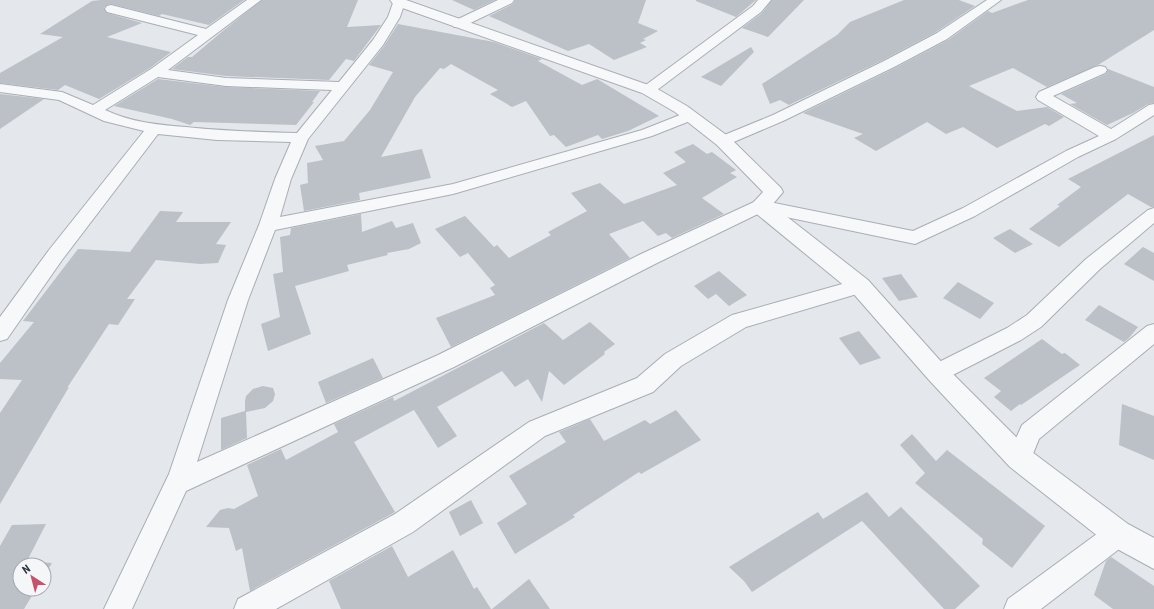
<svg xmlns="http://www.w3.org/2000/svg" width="1154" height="609" font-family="'Roboto Condensed',sans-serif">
  <rect width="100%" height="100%" fill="#e4e7eb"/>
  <g fill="#bbc1c7">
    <path d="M101,0h143l-35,25 -47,-11 -3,2 -48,-12 -4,1 -3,3 3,5 35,10 -35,14 64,15 -21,16 -51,31 -34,-14 -7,5 -58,-7v-10l63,-36 -23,-3 52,-33z"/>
    <path d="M262,0h96l-11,27 34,-2 -27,36 -8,-2 -17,21 -103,-4 -54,-7 16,-12h4l32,-27z"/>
    <path d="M452,0h43l-21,10z"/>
    <path d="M515,0h131l-8,23 20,8 -15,8 3,1 -6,3 7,4 -33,13 -25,-16 -21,7 -79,-35 24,-12z"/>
    <path d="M696,0h60l-20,17 -40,-16z"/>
    <path d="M772,0h32l-36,37 -26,-9 20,-15z"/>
    <path d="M904,0h55l16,6 -39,26 -53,28 -94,45 -9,-5 -10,4 -8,-20 75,-49 13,-13z"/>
    <path d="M1028,0h126v30l-56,35 -51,22 -34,-19 -44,18 48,25 30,-4 17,10 -15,9 -4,-2 -48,24 -34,-21 -17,7 -19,-12 -51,29 -22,-13 9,-4 -60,-21 92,-45 53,-28 40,-29 4,2z"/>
    <path d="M398,24l96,18 48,17 -4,2 44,24 15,-6 62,37 -31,15 -26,8 -4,-4 -32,12 -12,-12 -4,1 -24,-35 -14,6 -22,-13 8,-4 -47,-26 -7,5 -4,-1 -25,29 -34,60 41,-8 9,29 -72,15 1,7 -56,11 -4,-26 8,-2 -1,-20 16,-3 -8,-14 29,-5 26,-31 23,-38 -24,-7 15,-19z"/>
    <path d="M751,47l3,5 -33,34 -20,-9z"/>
    <path d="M1108,69l46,18v16l-6,1 -15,9 -26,12 -37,-21 7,-1 -16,-9 45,-20z"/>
    <path d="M158,79l68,8 94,4 -8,11h2l-18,23 -102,-3 -4,3 -18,-6 -58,-13z"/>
    <path d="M0,94l44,5 -44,30z"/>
    <path d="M1154,135v72h-3l-23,-13 -69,53 -30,-18 31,-23 -3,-1 24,-18 -13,-8z"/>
    <path d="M693,144l14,10 5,-2 24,18 -6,3 7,4 -35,21 22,16 -52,24 -6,-5 -8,3 -15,-15 -34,13 21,24 -179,89 -15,-29 59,-23 -5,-7 5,-3 -27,-32 -8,4 -25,-28 30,-13 29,31 3,-2 12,13 42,-23 -3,-3 39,-21 -16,-18 29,-10 24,21 53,-19 -14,-12 23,-11 -12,-10z"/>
    <path d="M160,211l23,1 -7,10h55l-15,22 10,1 -8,18 -18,1 -44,-4 -29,39h8l-17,26 -9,-1 -42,64 2,-1 -69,117v-91l22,-33 -22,-1v-16l34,-41 -11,-1 55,-72 52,3z"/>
    <path d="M361,214l1,18 30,-11 4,7 17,-5 8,20 -12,6 -22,4 1,2 -41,10 2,6 -54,15 16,48 -43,17 -7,-27 19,-7 -7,-43 10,-2 -3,-35 10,-2 1,-7z"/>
    <path d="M1010,229l23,15 -18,9 -22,-15z"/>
    <path d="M1143,247l11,6v28l-30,-17z"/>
    <path d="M719,271l28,24 -18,11 -13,-12 -8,5 -14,-13z"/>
    <path d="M901,274l17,23 -19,4 -17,-23z"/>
    <path d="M958,282l36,21 -14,16 -37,-21z"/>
    <path d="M1099,305l39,22 -9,11 -5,4 -39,-22z"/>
    <path d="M590,322l25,22 -11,8 1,2 -41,31 -15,-14 -7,31 -14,-23 -13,8 -13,-16 -65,36 20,29 -19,12 -24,-38 -60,32 41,70 -145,79 -8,-43 -6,3 -7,-23 -23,-1 14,-17 8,-2 6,1 24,-13 -11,-31 34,-16 5,11 52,-28 -4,-8 59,-27 1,4 150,-78 19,17z"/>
    <path d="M859,331l22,27 -21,7 -21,-27z"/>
    <path d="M1042,339l20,15 3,-1 15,12 -59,40 -1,-1 -9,7 -17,-14 7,-6 -17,-13z"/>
    <path d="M373,358l10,20 -57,25 -8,-21z"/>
    <path d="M263,386l10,2 2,6 -2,7 -8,7 -19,4 1,26 -26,12v-32l24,-7v-10l1,-5 7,-7z"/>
    <path d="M1122,404l32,12v44l-35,-15z"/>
    <path d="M676,410l25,30 -60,34 -2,-2 -66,43 2,2 -60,37 -18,-31 30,-19 -18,-28 57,-34 -7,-10 31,-13 14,22 41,-21 5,4z"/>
    <path d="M912,434l24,27 11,-11 98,76 -33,42 -30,-24 1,-5 -68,-56 10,-10 -25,-28z"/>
    <path d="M867,492l22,25 12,-10 79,79 -25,23h-11l-82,-88 -110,71 -8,-11 -15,-14 89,-55 5,7z"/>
    <path d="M471,500l12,23 -23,13 -11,-24z"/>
    <path d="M46,524l-19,37 25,2 -8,13v-11h-24v24h16l-12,20h-24v-63l12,-21z"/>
    <path d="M392,546l16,31 45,-27 21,39 3,-2 14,22h-150l-12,-28z"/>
    <path d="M1111,557l43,29v23h-41l-19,-14 12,-34z"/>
    <path d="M529,579l21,30h-58z"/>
  </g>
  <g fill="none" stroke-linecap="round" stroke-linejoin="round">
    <defs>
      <g id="minor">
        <path d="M247,0h14l-93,70 58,8 113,4 34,-42 15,-23 6,-17h10l1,2 -5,15 -17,28 -75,94 -17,40 -11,38 173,-33 189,-54 43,-17 5,-2 5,2 3,3 -3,3 -43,17 -199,58 -178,36 -27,70 -51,162 241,-107 203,-101 113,-52 6,-2 153,31 50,-23 103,-57 33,-15 -61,-36 -2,-3 3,-5 56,-25 5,-1 5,1 2,3 -2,3 -52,23 58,33 38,-24 5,-1v11l-38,24 -38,18 -103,59 -60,28 -153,-32 -107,52 -201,103 -268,124 -54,118h-28l65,-135 59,-174 31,-75 16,-46 16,-37 -74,-2 -59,-6 -96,126 -55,79 -7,2v-24l49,-67 95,-119 -40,-10 -45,-21 -59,-8v-8l62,8 31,13 58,-36 47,-34 -91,-23 -2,-3 2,-3 4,-1 95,24zM158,77l68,9 106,4 -35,43c-37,-1 -74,-2 -111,-6 -27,-2 -56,-5 -81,-17z"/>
        <path d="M498,0h16l-2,3 -50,24h-8l-2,-3 2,-3z"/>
        <path d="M758,0h13l-10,12 -108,81 -5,1 -5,-1 -2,-3 2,-3 110,-81z"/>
        <path d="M987,0h14l-54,39 -53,28 -111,54 -54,23 -6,2 -6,-2 -2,-3 2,-3 56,-23 111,-54 53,-28z"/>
        <path d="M1154,208v15l-54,46 -59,58 -20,13 -76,39 -8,3 -8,-3 -3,-6 3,-6 78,-39 20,-13 59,-56 62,-49z"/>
        <path d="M860,279l7,2 3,5 -3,5 -121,36 -65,39 -28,26 -108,44 -132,96 -137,77h-42l4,-10 157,-85 134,-92 108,-44 28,-24 67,-39z"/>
        <path d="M1154,324v20l-115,95 -11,27 -9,3 -9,-3 -3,-8 15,-33 125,-99z"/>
        <path d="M1118,521l9,4 4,9 -4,9 -86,66h-37l4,-10 101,-74z"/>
      </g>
      <path id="tertiary" d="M390,0h16l248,87 33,19 42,31 52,51 2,4 -11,13 96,75 77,86 83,83 100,75 26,14v31l-46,-25 -98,-77 -81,-87 -77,-88 -99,-81 -3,-5 13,-14 -46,-47 -42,-33 -33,-19 -248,-88z"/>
    </defs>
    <use href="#minor" stroke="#a9aeb5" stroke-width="2"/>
    <use href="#tertiary" stroke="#a9aeb5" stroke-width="2"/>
    <use href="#minor" fill="#f6f8f9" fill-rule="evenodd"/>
    <use href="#tertiary" fill="#f6f8f9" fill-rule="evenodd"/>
  </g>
  <g transform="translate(32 577) rotate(324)"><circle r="19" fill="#f4f6f8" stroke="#a4a9af"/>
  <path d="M0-3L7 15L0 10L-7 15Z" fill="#c6526c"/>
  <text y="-6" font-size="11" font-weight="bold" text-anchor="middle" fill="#2c3642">N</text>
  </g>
</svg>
